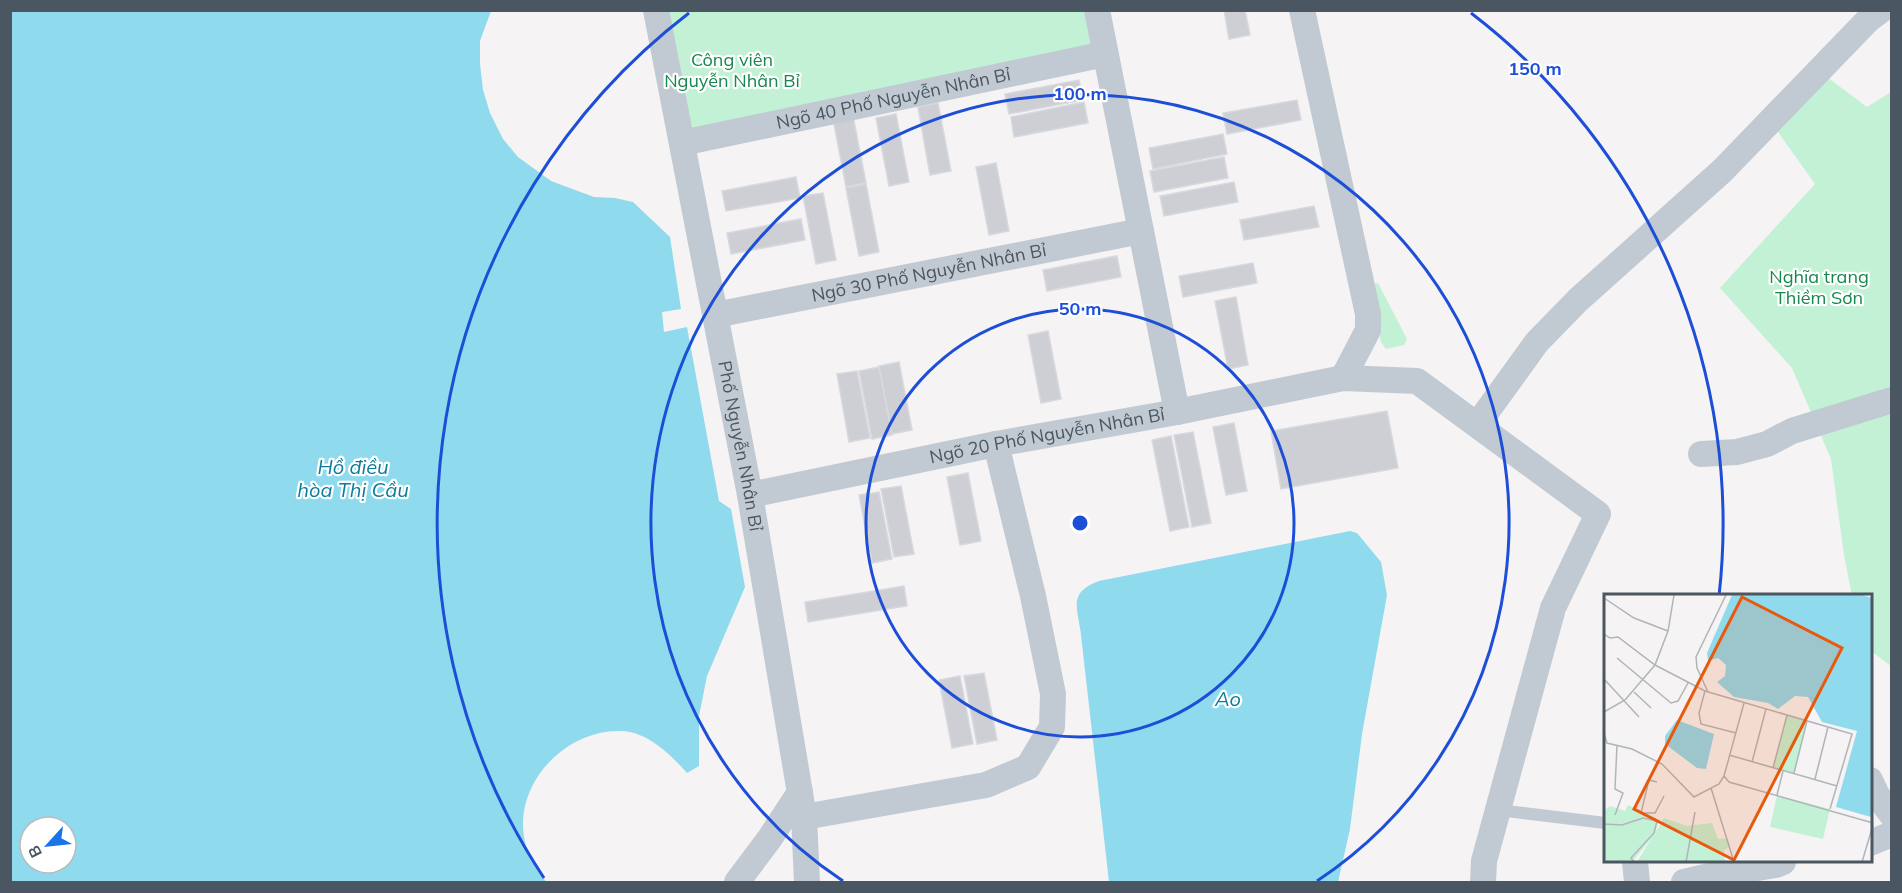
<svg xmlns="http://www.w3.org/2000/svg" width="1902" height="893" font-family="Mulish,sans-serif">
  <rect width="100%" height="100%" fill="#f5f3f3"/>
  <g fill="#c3f1d5">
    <path d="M656,11h440l9,43 -423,89z"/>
    <path d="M1823,74l44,33 24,-15v574l-20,-15 -1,-55h-18l-8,-41 -13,-96 -39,-91 -72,-80 95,-104 -42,-59z"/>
    <path d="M1378,283l29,56 -3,6 -18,4 -5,-7 -11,-43 2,-15z"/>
  </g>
  <g fill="#90daee" fill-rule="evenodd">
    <path d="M10,11h481l-11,30v23l3,26 7,23 13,26 15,18 33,24 43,16 21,1 18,4 37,35 11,72 -19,3 2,20 23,-5 32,174 12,8 14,78 -38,89 -8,40v50l-12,7c-16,-18 -38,-40 -64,-42 -57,-3 -111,53 -98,111 3,14 14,28 21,40h-535zM30,827h36v36h-36z"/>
    <path d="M1350,531l7,2 24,29 6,33 -25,139 -12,95 -12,53h-229l-28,-247c-3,-27 -14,-42 18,-54z"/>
  </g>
  <g fill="#cdcfd5" stroke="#d7d9de" stroke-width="1.5">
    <path d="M1224,10h21l5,25 -21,4z"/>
    <path d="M1079,80l4,20 -74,14 -4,-20z"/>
    <path d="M1297,100l4,20 -74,14 -4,-21z"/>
    <path d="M1084,102l4,21 -74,14 -3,-20z"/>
    <path d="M938,103l13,68 -21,4 -12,-68z"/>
    <path d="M896,114l13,68 -20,4 -13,-68z"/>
    <path d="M853,116l13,67 -20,4 -13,-68z"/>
    <path d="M1223,134l4,20 -74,15 -4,-21z"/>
    <path d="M1224,157l4,21 -74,14 -4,-21z"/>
    <path d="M996,163l13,68 -20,4 -13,-68z"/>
    <path d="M796,177l4,21 -74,13 -4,-20z"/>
    <path d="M1234,182l4,20 -74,14 -4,-20z"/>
    <path d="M866,184l13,68 -20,4 -13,-68z"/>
    <path d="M823,193l13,67 -20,4 -13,-68z"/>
    <path d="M1314,206l5,21 -75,13 -4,-20z"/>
    <path d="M801,219l4,21 -74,14 -4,-21z"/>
    <path d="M1117,256l4,21 -74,14 -4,-21z"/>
    <path d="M1253,263l4,20 -74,14 -4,-21z"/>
    <path d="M1236,297l12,68 -20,4 -13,-68z"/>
    <path d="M1048,331l13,68 -20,4 -13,-68z"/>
    <path d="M899,362l13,68 -20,4 -13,-68z"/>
    <path d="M879,367l13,68 -20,4 -13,-68z"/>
    <path d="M857,371l13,67 -21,4 -12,-68z"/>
    <path d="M1387,411l11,57 -117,21 -10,-58z"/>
    <path d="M1234,423l13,68 -21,4 -13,-68z"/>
    <path d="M1193,432l18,91 -19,4 -18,-92z"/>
    <path d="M1171,436l18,91 -19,4 -18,-91z"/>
    <path d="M968,473l13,68 -21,4 -13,-68z"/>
    <path d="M901,486l13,68 -20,3 -13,-68z"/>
    <path d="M879,492l13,67 -20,4 -13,-68z"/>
    <path d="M904,586l3,20 -99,16 -3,-20z"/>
    <path d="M984,673l13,67 -20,4 -13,-68z"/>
    <path d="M960,676l13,68 -21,4 -13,-68z"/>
  </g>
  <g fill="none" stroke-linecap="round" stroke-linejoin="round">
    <path stroke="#c1cad2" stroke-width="12" d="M1498,810l107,13"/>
    <g stroke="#c1cad2" stroke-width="26">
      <path id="s1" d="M656,10l94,485 54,322 3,65"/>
      <path d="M1097,10l80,402"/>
      <path d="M1302,10l66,304v16l-25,48"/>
      <path id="s2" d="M682,143l423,-89"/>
      <path id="s3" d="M715,315l426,-84"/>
      <path d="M1477,425l60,-83 41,-42 144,-129 147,-152 12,-9"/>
      <path d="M1701,454l36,-2 30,-8 25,-13 100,-31"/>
      <path id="s4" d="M750,495l246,-51 181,-32 166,-34 74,3 181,133 -45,94 -69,253 -1,21"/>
      <path d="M1870,780l7,15 15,20"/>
      <path d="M804,817l182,-32 42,-18 24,-40 1,-33 -20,-98 -37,-152"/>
      <path d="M1870,843l22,-9"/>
      <path d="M1635,862l2,20"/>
      <path d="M737,882l33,-44 30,-46"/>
      <path d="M1684,882l30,-7 62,-10 7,-3"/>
    </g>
  </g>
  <g fill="none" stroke="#1d4ed8" stroke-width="3">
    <circle cx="1080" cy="523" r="214"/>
    <path d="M843 881A429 429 0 1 1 1317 881"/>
    <path d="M544 878A643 643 0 0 1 689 13M1471 13A643 643 0 0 1 1719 596"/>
  </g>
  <g text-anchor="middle" stroke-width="4.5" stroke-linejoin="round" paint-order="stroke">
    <g font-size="18" fill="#17864f" stroke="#fff">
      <text x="732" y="66">Công viên<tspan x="732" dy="21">Nguyễn Nhân Bỉ</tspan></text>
      <text x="1819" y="283">Nghĩa trang<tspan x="1819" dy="21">Thiềm Sơn</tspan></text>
    </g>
    <g font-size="18" fill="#4a5661" stroke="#fff">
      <text dy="6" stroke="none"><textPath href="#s2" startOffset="216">Ngõ 40 Phố Nguyễn Nhân Bỉ</textPath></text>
      <text dy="6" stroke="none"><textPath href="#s3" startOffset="218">Ngõ 30 Phố Nguyễn Nhân Bỉ</textPath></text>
      <text dy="6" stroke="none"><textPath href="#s4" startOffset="303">Ngõ 20 Phố Nguyễn Nhân Bỉ</textPath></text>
      <text dy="6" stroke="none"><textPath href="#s1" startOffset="444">Phố Nguyễn Nhân Bỉ</textPath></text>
    </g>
    <g font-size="20" font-style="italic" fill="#0c7c9b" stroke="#fff">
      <text x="353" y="474">Hồ điều<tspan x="353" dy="23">hòa Thị Cầu</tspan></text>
      <text x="1228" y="706">Ao</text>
    </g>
  </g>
  <g transform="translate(1604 594)">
    <rect width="268" height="268" fill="#f5f3f3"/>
    <path d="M183,121l20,6 -13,52 -21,-5zM173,201l53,14 -7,30 -53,-12zM24,211l31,15 -4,14 -23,28h-28l1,-52 5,-4 15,5zM60,224l23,8 25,-3 6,16 9,-1 3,9 -6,3 1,12h-88z" fill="#c3f1d5"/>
    <path d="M128,1h130l10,3 -1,219 -35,-10 21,-76 -35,-9 -14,-25 -13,-1 -17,13 -10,-6 -34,-6 -17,-15 8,-6 1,-11 -8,-7 -10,3 -1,-8zM73,126l37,14 -8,35 -9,-1 -32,-24v-8z" fill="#90daee"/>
    <path fill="none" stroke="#b1b4b9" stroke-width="1.5" d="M0,4l30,20 34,13M0,40l6,4 8,-1 37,28 50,26 147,43 -22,75M13,64l54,45 7,-2 10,-18M0,85l35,38M101,97l-6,22 2,11 35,9M30,98l17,16M104,98l-11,-24 -1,-11 30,-62M0,118l21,-12 30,-35 13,-34 6,-36M0,139l3,10 25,6 30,15 32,33 25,-13 5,-8 20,-73M125,161l108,31M148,168l14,-53M169,174l14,-53M190,179l13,-52M120,182l5,6 144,41M211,185l13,-52M53,188l-8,-2 -8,33h14l9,-17M107,194l23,74M173,201l6,-24M11,221l8,-22 -8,-4 2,-44M0,230l18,1 21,-7 14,3 -3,12 -23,25 3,4M82,268l9,-50M258,268l11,-37"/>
    <path fill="#e8590c" fill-opacity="0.15" stroke="#e8590c" stroke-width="3" d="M138,3l100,51 -108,212 -100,-51z"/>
    <rect width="268" height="268" fill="none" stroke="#4a5661" stroke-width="3"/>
  </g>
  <circle cx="1080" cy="523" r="9" fill="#1d4ed8" stroke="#fff" stroke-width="3"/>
  <g font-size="18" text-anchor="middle" font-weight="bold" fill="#1d4ed8" stroke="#fff" stroke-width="4.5" stroke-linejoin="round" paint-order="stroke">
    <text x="1535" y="75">150 m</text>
    <text x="1080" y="100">100 m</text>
    <text x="1080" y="315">50 m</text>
  </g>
  <rect width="1902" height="893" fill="none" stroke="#4a5661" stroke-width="24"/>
  <g transform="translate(48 845) rotate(243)"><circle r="28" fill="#ffffff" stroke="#b7bbc0" stroke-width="1.5"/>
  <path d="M0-4.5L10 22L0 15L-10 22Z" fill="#1a73e8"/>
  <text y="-9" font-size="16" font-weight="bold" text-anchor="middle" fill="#4a5661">B</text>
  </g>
</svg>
